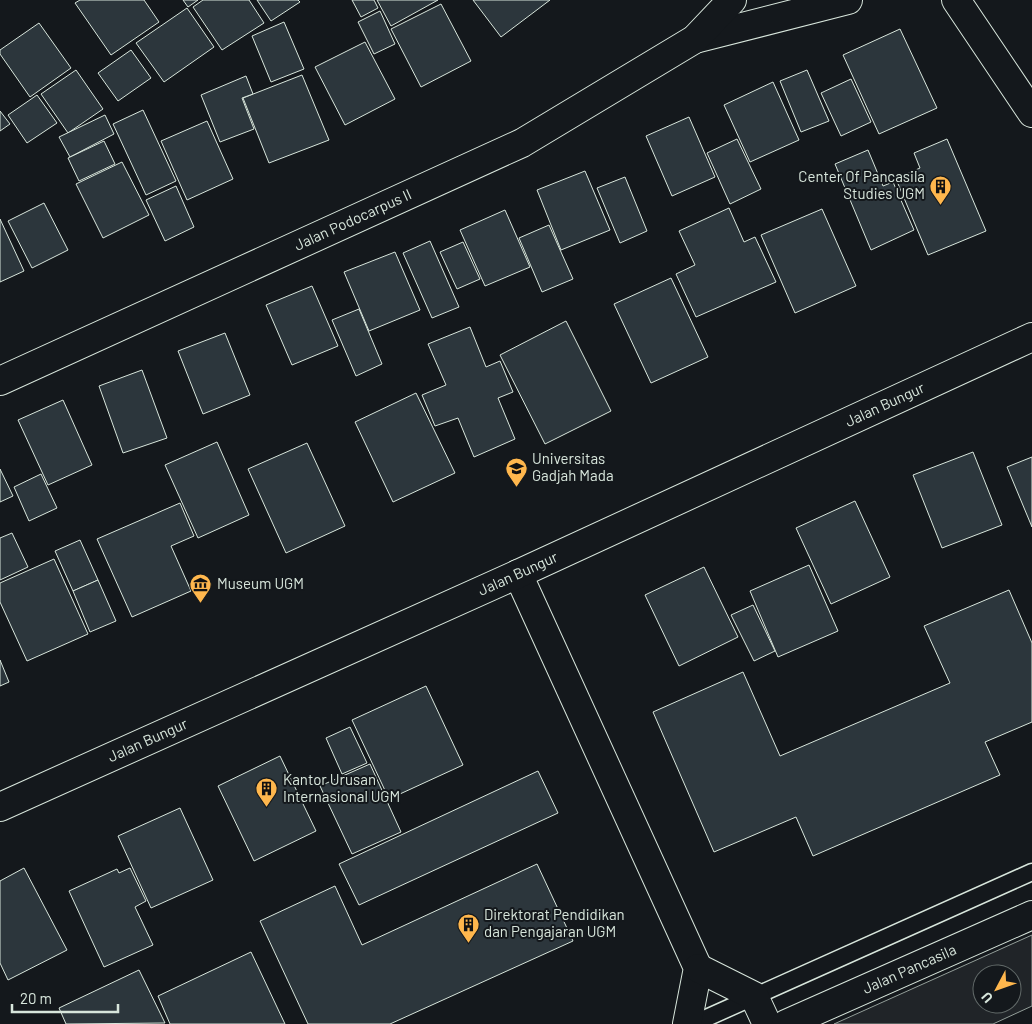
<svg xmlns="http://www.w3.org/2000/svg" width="1032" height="1024" font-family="Barlow,sans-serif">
  <rect width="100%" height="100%" fill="#14181c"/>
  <path fill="#202428" stroke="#939e99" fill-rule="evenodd" d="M1032,935v71l-39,18h-159zM982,974h30v30h-30z"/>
  <g fill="#2c363c" stroke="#d8e6dc">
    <path d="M80,0h64l15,22 -48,33 -36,-52z"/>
    <path d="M183,0h15l-10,7z"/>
    <path d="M203,0h46l15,23 -42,27 -29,-43z"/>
    <path d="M257,0h41l2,2 -29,19z"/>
    <path d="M352,0h22l4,8 -17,9z"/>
    <path d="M377,0h61l-47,26z"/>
    <path d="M473,0h77l-49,37z"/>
    <path d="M441,4l30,57 -50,26 -30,-58z"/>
    <path d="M187,8l27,39 -50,35 -28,-39z"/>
    <path d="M380,11l15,33 -21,10 -16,-32z"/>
    <path d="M284,22l20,47 -33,13 -19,-46z"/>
    <path d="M39,23l32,45 -41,29 -30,-43v-4z"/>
    <path d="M900,29l37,79 -58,26 -36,-79z"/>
    <path d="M365,42l30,57 -50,26 -30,-58z"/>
    <path d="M131,50l20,28 -33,23 -20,-28z"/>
    <path d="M76,70l27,39 -35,24 -27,-39z"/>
    <path d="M807,70l22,51 -28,11 -21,-51z"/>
    <path d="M302,75l27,65 -60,23 -26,-65z"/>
    <path d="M246,76l7,18 -11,4 12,31 -34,13 -19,-47z"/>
    <path d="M851,79l20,43 -30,14 -20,-43z"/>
    <path d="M773,82l26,58 -49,22 -26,-57z"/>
    <path d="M37,95l20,28 -30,20 -19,-28z"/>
    <path d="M143,110l33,71 -30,14 -33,-71z"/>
    <path d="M0,111l10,13 -10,7z"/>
    <path d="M105,115l9,19 -44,23 -11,-20z"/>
    <path d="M689,117l26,60 -43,19 -26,-60z"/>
    <path d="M207,121l26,58 -46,21 -26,-59z"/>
    <path d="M737,139l24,50 -31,15 -23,-51z"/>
    <path d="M947,139l39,92 -58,24 -32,-76 24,-11 -6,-15z"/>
    <path d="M104,141l11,23 -36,17 -11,-23z"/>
    <path d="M868,150l15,36 10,-4 21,48 -43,20 -36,-86z"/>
    <path d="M122,162l27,53 -46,23 -27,-54z"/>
    <path d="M585,171l25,59 -49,20 -24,-60z"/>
    <path d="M625,177l22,54 -27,12 -23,-55z"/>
    <path d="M176,186l18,41 -29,14 -19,-41z"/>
    <path d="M44,203l24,47 -36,18 -24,-47z"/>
    <path d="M729,208l15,34 11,-5 21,45 -80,35 -20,-43 19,-9 -16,-34z"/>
    <path d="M822,209l34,77 -61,27 -34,-78z"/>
    <path d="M505,210l25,57 -45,19 -25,-56z"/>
    <path d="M0,219l24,52 -24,11z"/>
    <path d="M549,225l24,54 -31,13 -23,-54z"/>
    <path d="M430,241l29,66 -27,11 -29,-65z"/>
    <path d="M463,242l17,37 -23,10 -17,-37z"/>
    <path d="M395,252l25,58 -51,21 -25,-59z"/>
    <path d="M671,278l37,79 -57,26 -37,-79z"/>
    <path d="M312,286l26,60 -46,19 -26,-60z"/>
    <path d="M359,309l23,55 -26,12 -24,-56z"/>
    <path d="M566,321l45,90 -66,33 -45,-89z"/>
    <path d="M470,327l16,40 14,-6 13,31 -15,6 17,41 -41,18 -16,-39 -23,8 -13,-31 24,-10 -18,-41z"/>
    <path d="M225,333l25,62 -47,19 -25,-63z"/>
    <path d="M142,370l25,68 -44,15 -24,-67z"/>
    <path d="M416,393l39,80 -62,29 -38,-80z"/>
    <path d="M63,400l29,65 -44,20 -30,-65z"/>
    <path d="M217,442l32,73 -51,23 -33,-73z"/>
    <path d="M307,443l38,83 -59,27 -38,-84z"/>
    <path d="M973,452l29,73 -60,23 -29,-73z"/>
    <path d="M1032,457v70l-25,-60z"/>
    <path d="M0,469l13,27 -13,6z"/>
    <path d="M41,474l16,34 -28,13 -15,-34z"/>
    <path d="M855,501l35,76 -59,27 -35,-76z"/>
    <path d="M180,503l14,33 -23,10 20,45 -59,26 -35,-78z"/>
    <path d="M12,533l16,34 -28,13v-42z"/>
    <path d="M80,540l18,40 -25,11 -18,-40z"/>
    <path d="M54,559l34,75 -61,27 -27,-59v-19z"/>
    <path d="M809,565l29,66 -60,26 -28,-66z"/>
    <path d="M704,567l34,70 -59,29 -34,-71z"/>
    <path d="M98,580l18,41 -26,11 -17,-41z"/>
    <path d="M1009,590l23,53v79l-47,20 15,33 -187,81 -17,-39 -82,35 -61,-140 90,-40 37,84 170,-73 -26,-57z"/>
    <path d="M753,605l22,46 -21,10 -23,-46z"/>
    <path d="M0,660l9,22 -9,4z"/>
    <path d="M426,686l37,79 -74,34 -37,-79z"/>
    <path d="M350,727l17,36 -25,11 -16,-36z"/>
    <path d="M280,756l36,75 -62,30 -36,-75z"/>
    <path d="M370,764l31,68 -49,22 -32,-68z"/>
    <path d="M538,771l20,42 -199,92 -20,-41z"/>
    <path d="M180,808l33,72 -62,28 -33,-72z"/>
    <path d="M537,864l36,77 -183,83h-82l-48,-103 75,-35 27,59z"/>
    <path d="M24,868l43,82 -59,30 -8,-17v-82z"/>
    <path d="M130,868l16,33 -11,6 18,38 -49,22 -35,-76 48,-22 2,4z"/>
    <path d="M251,952l34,72h-115l-12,-28z"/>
    <path d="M139,970l26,53 -99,1 -7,-16z"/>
  </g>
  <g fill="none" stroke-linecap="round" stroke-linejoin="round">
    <defs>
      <path id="service" d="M693,1024l339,-152"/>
      <g id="minor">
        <path d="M956,0l76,113"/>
        <path d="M695,39l153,-39"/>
        <path id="s1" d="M0,381l522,-238 173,-104 37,-39"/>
        <path d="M518,574l180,394 -11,56"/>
        <path id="s2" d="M0,807l518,-233 514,-237"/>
        <path d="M698,968l56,28 13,28"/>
        <path id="s3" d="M786,1024l246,-109"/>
      </g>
    </defs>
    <use href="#service" stroke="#d8e6dc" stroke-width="19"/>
    <use href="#minor" stroke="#d8e6dc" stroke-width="30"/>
    <use href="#service" stroke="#14181c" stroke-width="16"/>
    <use href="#minor" stroke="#14181c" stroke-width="28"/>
  </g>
  <defs>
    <symbol id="building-pin" viewBox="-11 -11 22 30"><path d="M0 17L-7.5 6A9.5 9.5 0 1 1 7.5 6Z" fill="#ffb74d" stroke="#14181c"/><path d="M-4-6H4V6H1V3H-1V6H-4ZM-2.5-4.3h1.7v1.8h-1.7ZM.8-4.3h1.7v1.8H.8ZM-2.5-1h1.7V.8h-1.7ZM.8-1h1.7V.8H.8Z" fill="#111"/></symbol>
    <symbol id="university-pin" viewBox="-11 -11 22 30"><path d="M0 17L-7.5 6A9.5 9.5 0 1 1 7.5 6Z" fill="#ffb74d" stroke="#14181c"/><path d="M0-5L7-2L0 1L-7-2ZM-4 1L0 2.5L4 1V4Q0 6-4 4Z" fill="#111"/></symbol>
    <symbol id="museum-pin" viewBox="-11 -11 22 30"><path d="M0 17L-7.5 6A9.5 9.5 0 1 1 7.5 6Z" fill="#ffb74d" stroke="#14181c"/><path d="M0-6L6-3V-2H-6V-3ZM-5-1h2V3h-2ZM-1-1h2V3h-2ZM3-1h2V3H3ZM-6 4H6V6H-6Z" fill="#111"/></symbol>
  </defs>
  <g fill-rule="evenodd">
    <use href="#building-pin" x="928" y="174" width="25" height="34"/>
    <use href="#university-pin" x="504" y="456" width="25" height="34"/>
    <use href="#museum-pin" x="188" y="572" width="25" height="34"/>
    <use href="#building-pin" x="254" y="776" width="25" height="34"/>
    <use href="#building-pin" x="456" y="912" width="25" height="34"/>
  </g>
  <g text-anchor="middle" stroke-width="4" stroke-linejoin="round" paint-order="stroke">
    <g font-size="15" fill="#d8e6dc" stroke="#14181c" text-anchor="start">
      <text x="925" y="182" text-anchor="end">Center Of Pancasila<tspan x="925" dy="17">Studies UGM</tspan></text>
      <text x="532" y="464">Universitas<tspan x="532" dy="17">Gadjah Mada</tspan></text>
      <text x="217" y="589">Museum UGM</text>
      <text x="283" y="785">Kantor Urusan<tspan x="283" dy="17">Internasional UGM</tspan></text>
      <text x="484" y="920">Direktorat Pendidikan<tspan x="484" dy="17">dan Pengajaran UGM</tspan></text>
    </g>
    <g font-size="15" fill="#d8e6dc" stroke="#14181c">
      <text dy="5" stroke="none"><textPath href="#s1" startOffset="388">Jalan Podocarpus II</textPath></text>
      <text dy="5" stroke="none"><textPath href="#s2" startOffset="972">Jalan Bungur</textPath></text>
      <text dy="5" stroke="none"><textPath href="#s2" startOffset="568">Jalan Bungur</textPath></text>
      <text dy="5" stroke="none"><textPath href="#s2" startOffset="162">Jalan Bungur</textPath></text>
      <text dy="5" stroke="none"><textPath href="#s3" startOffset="135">Jalan Pancasila</textPath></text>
    </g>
  </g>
  <g transform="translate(997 989) rotate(229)"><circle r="24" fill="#14181c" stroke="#626a69"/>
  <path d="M0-4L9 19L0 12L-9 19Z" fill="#ffb74d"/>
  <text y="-8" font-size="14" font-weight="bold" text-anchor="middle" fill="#d8e6dc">U</text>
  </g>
  <path d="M12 1004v8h106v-8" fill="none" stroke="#d8e6dc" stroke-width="2.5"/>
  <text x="20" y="1004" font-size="15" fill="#d8e6dc" stroke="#14181c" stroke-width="4" paint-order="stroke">20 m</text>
</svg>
